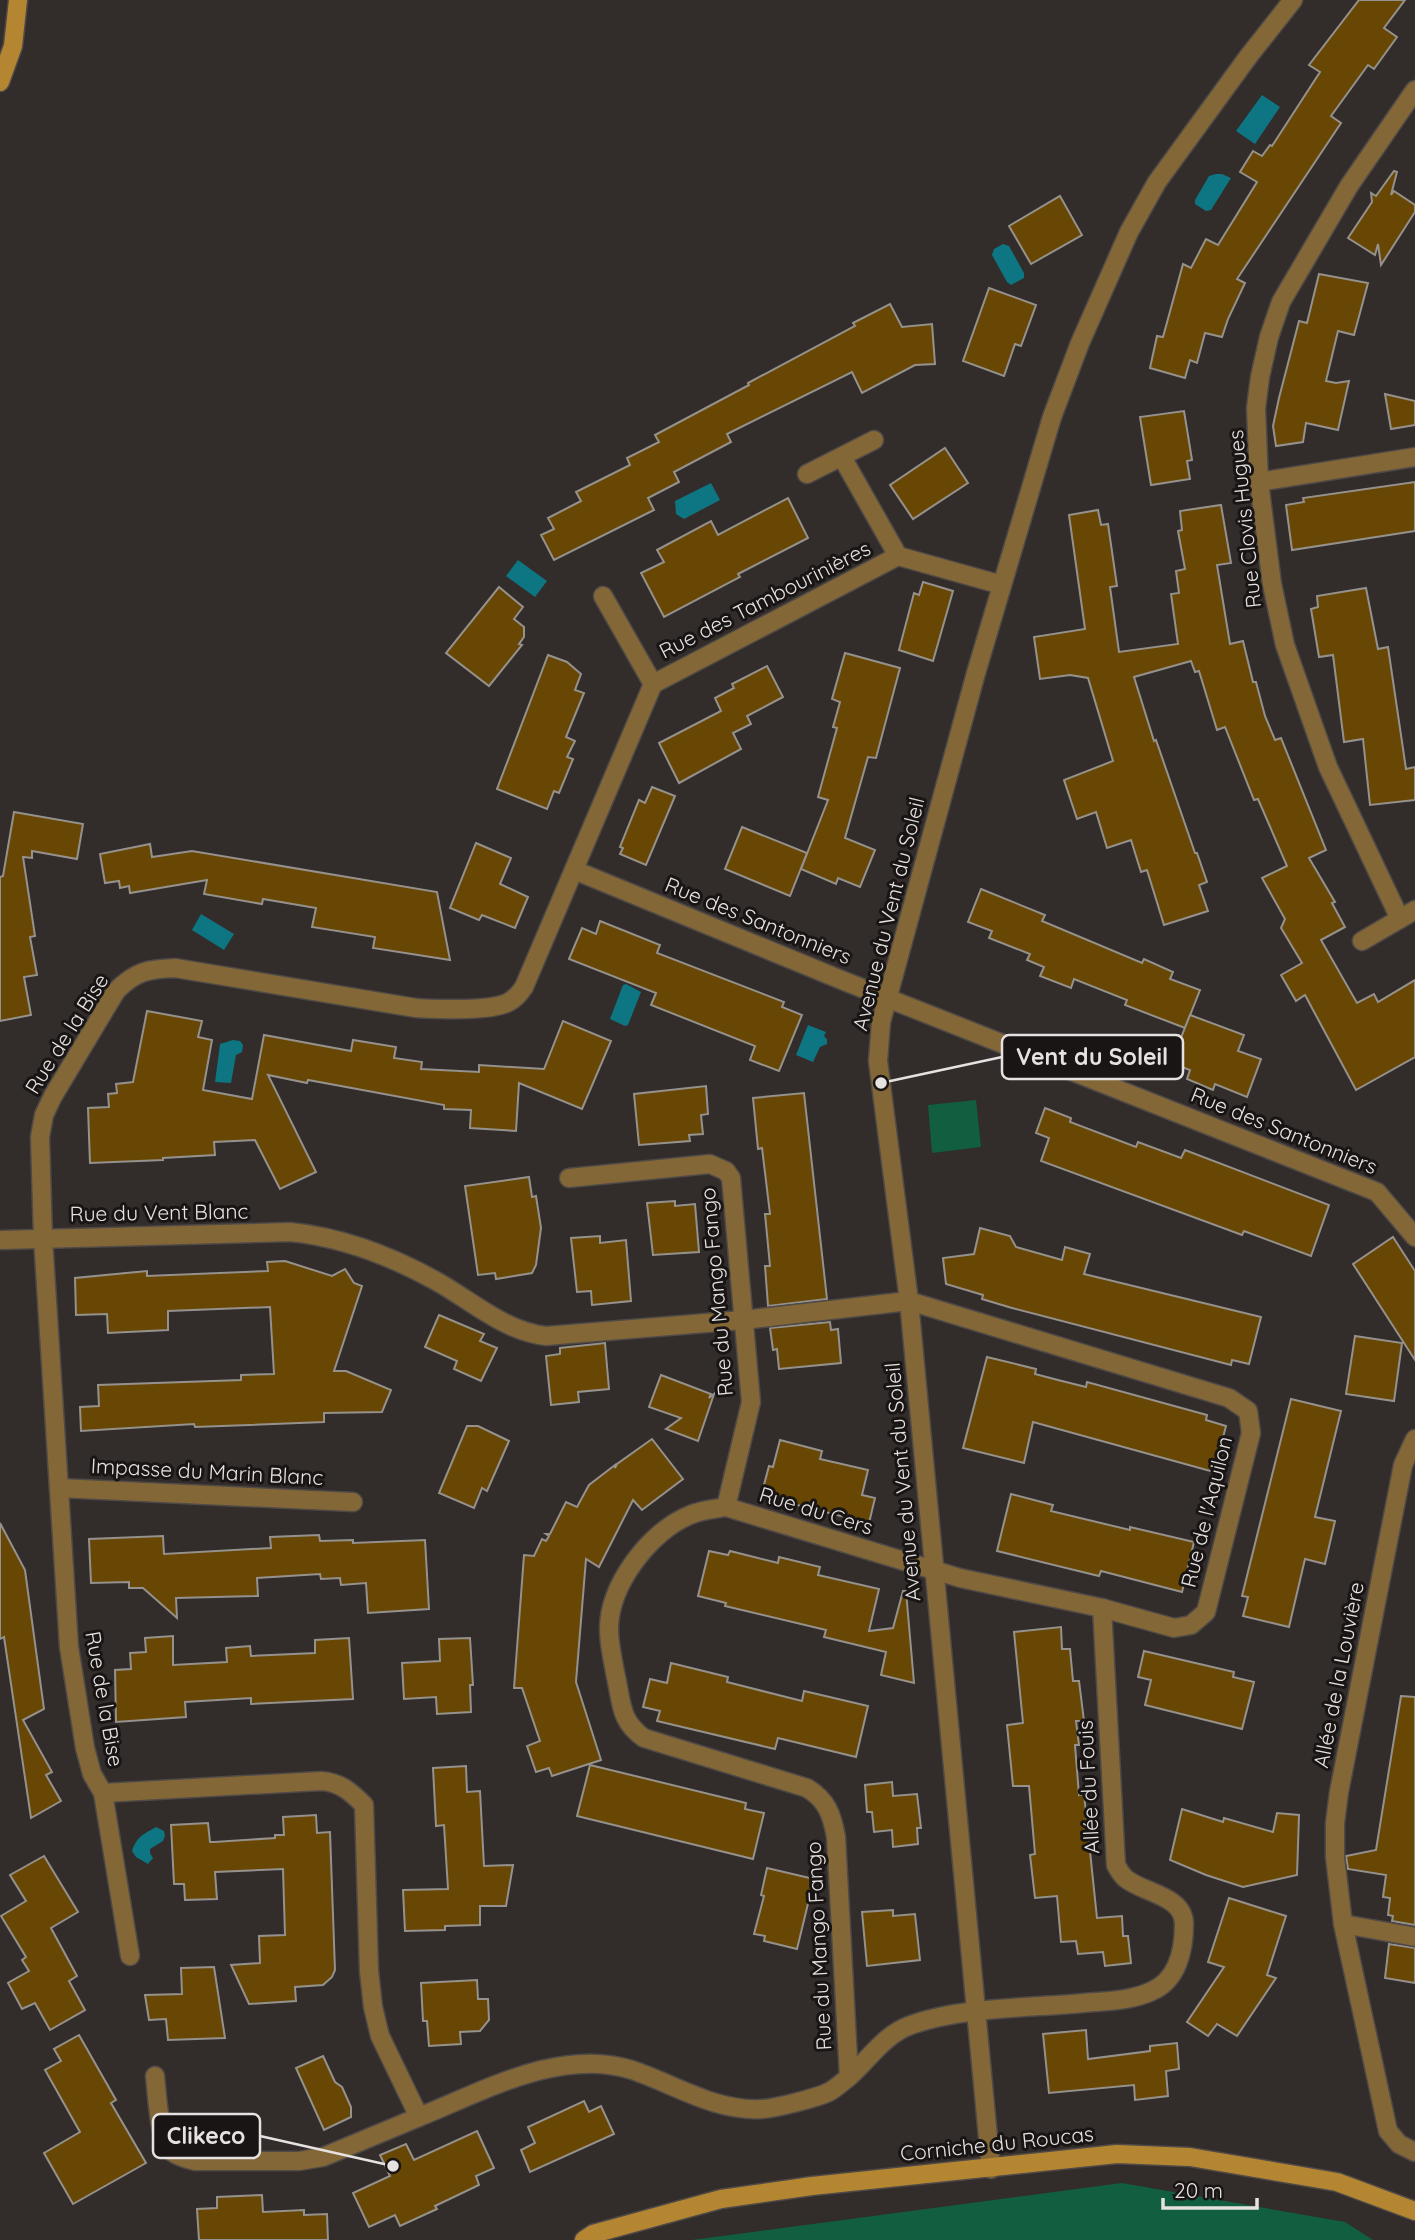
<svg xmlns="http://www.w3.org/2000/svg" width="1415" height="2240" font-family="Quicksand,sans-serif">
  <rect width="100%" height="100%" fill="#322c2a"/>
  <g fill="#125e41">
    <path d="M976,1100l5,47 -49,6 -4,-48z"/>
    <path d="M1122,2183l223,39 28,18h-681z"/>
  </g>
  <g fill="#0d7682">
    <path d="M1262,95l18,12 -25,37 -19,-13z"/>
    <path d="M1216,174h6l9,4 -20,32 -5,1 -11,-7v-4l14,-24z"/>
    <path d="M1003,244l6,2 15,27v5l-13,7 -4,-3 -15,-27 2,-6z"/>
    <path d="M711,483l9,17 -36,19 -8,-5 -1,-13z"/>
    <path d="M518,560l29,21 -12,16 -29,-21z"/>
    <path d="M201,914l33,20 -10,16 -32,-20z"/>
    <path d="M626,984l15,8 -13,33 -3,1 -15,-7 13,-34z"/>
    <path d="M808,1025l18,7 -2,4 3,3v5l-7,3 -7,15 -17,-7z"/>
    <path d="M233,1040l7,1 3,4 -1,7 -6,3 -5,28 -16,-1 5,-38z"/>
    <path d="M156,1827l8,4 1,5 -2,5 -13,8v4l3,5 -5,6 -12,-7 -4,-6c5,-15 12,-17 24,-24z"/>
  </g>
  <g fill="#684705" stroke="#95918c" stroke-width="2">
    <path d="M1359,0h46l-21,28 13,9 -23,32 -6,-4 -37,51 10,7 -104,156 8,4 -17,36 -6,18 -17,-4 -8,30 -7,-3 -5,18 -35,-10 7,-32 6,1 20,-73 8,4 15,-29 12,6 39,-63 -17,-10 13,-21 9,5 8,-11 2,1 48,-74 -11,-7z"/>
    <path d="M1394,171l3,1 -6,23 3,-4 21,14v7l-34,53 -3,-21 -3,11 -27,-17 24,-36 -1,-9 5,3z"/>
    <path d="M1060,196l22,39 -51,29 -22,-38z"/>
    <path d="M1319,274l49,9 -14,52 -16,-4 -12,50 10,2 13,-2 -11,49 -32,-7 -3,19 -27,4 -3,-20 6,-28 20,-77 8,2z"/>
    <path d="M989,288l47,17 -15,41 -6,-2 -11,32 -41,-15z"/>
    <path d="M890,304l12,23 30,-3 3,40 -20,1 -53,28 -10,-21 -125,62 4,8 -57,30 5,10 -31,16 6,12 -100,50 -13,-25 13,-6 -6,-11 33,-17 -5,-9 54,-27 -3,-7 32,-16 -4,-7 94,-50 -1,-2 107,-57 -2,-3z"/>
    <path d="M1385,394l30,7v24l-24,4z"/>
    <path d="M1184,411l8,49 -5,1 3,18 -39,6 -11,-68z"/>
    <path d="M945,448l23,35 -55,36 -23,-34z"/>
    <path d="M1415,482v49l-123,19 -6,-45 18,-3 -1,-4z"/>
    <path d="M788,498l20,40 -70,36 2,3 -76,40 -23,-44 23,-11 -7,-12 54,-29 7,14z"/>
    <path d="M1221,505l10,58 -14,2 13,79 13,-3 10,41h3l9,34 10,24 6,-2 45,112 -17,8 26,44 -3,1 13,24 -24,13 36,63 17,-9 4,8 37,-22v77l-59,33 -51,-95 -9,6 -15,-26 21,-12 -21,-35 4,-9 -23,-41 25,-12 -29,-67 -4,1 -29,-73 -8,3 -18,-59 -4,1 -4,-11 -57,16 20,64 2,-1 39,113h2l10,29 -8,3 9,26 -44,14 -17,-55 -6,2 -10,-32 -24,8 -11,-36 -19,7 -13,-39 49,-19 -25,-83 -18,-3 -30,4 -6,-42 51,-8 -16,-114 29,-5 3,15 7,-1 9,62 -7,1 9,65 59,-8 -7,-50 8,-1 -3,-22 9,-2 -7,-38 4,-1 -2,-19z"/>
    <path d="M923,582l30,9 -20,70 -34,-11 15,-57 5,2z"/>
    <path d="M499,587l24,20 -9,12 10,8v10l-5,7 3,1 -33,41 -43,-33z"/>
    <path d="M1366,588l12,61 10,-2 18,122 9,-2v33l-45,5 -7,-66 -19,3 -11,-87 -14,2 -8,-48 7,-2 -1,-11z"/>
    <path d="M845,653l55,15 -24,90 -8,-1 -23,81 30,12 -15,37 -22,-9 -2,6 -35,-15 27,-69 -10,-3 19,-69 -4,-1 7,-25 -8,-3z"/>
    <path d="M548,655l19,7 14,12 -6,16 9,3 -18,44 9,4 -8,16 6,2 -14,34 -5,-2 -7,18 -50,-20z"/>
    <path d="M767,666l16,31 -36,19 4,8 -18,9 8,16 -62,34 -20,-40 62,-32 -6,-13 19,-10 -2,-4z"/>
    <path d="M652,787l23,9 -29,69 -26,-11 3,-6 -3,-1 19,-47 6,3z"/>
    <path d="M14,812l69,12 -6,35 -45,-8v7l-9,-1 12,79 -5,1 7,38 -13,2 7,38 -31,6v-144l3,-1z"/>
    <path d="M742,827l65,26 -17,43 -65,-27z"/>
    <path d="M476,843l35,15 -11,26 28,13 -13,31 -33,-13 -3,5 -29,-12z"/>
    <path d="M150,844l2,13 40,-6 245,41 13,68 -77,-12 2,-11 -63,-10 4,-19 -53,-9 -1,5 -58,-10 3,-14 -77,13 -1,-7 -9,2 -1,-7 -14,2 -5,-29z"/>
    <path d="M981,889l64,26 -3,6 100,42 2,-4 29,13 -3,7 30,11 -15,38 -60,-23 2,-5 -53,-21 -3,9 -31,-12 4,-9 -17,-7 3,-6 -41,-16 3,-7 -24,-9z"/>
    <path d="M600,921l60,24 -3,8 127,49 -2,5 20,8 -23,56 -29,-11 5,-14 -104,-41 5,-12 -87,-34 13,-31 14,6z"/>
    <path d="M147,1011l55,10 -4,16 14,3 -9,50 49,9 12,-64 87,16 2,-11 43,7 -2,11 28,4 -1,7 58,3v-7l65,4 19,-48 48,20 -29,68 -63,-26 -3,48 -46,-3 1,-18 -27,-1v-4l-136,-25 -1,3 -39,-8 48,97 -36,17 -25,-49 -41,2 1,13 -52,3v2l-73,3 -2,-55 21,-1 -1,-13 9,-1 -1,-9 17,-2z"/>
    <path d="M1190,1015l54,20 -6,16 23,8 -14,38 -32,-13 -2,6 -26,-11 3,-9 -19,-7z"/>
    <path d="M706,1086l2,28 -7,1 2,19 -14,1 1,6 -51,4 -5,-51z"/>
    <path d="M804,1093l23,206 -59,7 -3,-40h5l-5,-52h5l-8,-66 -4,1 -5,-51z"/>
    <path d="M1045,1108l26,10 -1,4 66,25 2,-5 43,16 4,-8 144,55 -18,51 -67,-25 -2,4 -201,-74 8,-23 -13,-5z"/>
    <path d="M529,1177l3,20 4,-1 5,32 -5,37 -4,8 -36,6 -1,-6 -17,2 -13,-89z"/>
    <path d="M675,1201v5l20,-2 4,48 -46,3 -6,-52z"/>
    <path d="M980,1228l30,8 6,11 46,13 3,-13 25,7 -6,20 177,43 -12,47 -17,-4 -1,5 -219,-57 -30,-9 1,-4 -37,-11 -3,-26 31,-4z"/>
    <path d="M600,1236v7l26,-3 5,61 -39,4 -1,-14 -14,1 -6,-54z"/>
    <path d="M1393,1237l22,34v89l-62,-96z"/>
    <path d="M285,1261l47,15 13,-7 9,14 8,3 -28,85h12l45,19 -9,22 -58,1v9l-129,5 -1,-3 -113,7 -1,-24 19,-1 -1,-21 143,-5v-5l33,-1 -4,-67 -102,4v19l-60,3 -1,-19 -31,1 -1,-37 72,-7v5l121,-5 -1,-9z"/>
    <path d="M439,1315l45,19 -4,7 17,7 -16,33 -27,-12 3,-8 -32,-14z"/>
    <path d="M830,1322l1,8 7,-1 3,34 -62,6 -2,-20 -4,1 -3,-22z"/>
    <path d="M1355,1336l47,7 -8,58 -48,-7z"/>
    <path d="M605,1343l4,46 -31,3 1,10 -28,3 -5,-49 14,-2v-6z"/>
    <path d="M987,1357l49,12 -1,5 23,6 28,7 1,-5 120,33 -1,5 20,6 -12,46 -181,-50 -9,41 -61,-15z"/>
    <path d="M661,1375l50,19 -2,4 5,-4 -16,47 -32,-12 15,-11 -32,-11z"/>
    <path d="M1291,1399l50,12 -26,106 20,4 -10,43 -20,-5 -16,68 -46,-11 5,-19 -6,-1z"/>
    <path d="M467,1426h11l31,15 -22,50 -5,-3 -8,20 -35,-15z"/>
    <path d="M652,1439l31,40 -41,31 -9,-10 -34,67 -13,-8 -10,123 25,78 -49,16 -3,-8 -13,4 -9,-26 13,-5 -18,-53h-8l10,-133 10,1 8,-17 4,2 3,-5 -3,-2h4l16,-32 11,5 12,-22 26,-20v3l2,-4z"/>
    <path d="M780,1440l42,11 -2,8 48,11 -6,25 13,3 -6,25 -108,-27 8,-30 4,1z"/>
    <path d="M1011,1494l42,11 -2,6 79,19v-3l64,15 -12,50 -81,-21 -2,5 -102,-25z"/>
    <path d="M0,1523l25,47 19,139 -21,11 29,52 -6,3 15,26 -30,17 -27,-181 -4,2z"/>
    <path d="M319,1535l1,6 33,-1v3l72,-3 4,69 -61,4 -2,-30 -25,2 -1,-7 -19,1 -1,-5 -63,4 1,18 -82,2 1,20 -34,-30h-14v-6l-38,1 -2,-44 74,-3 1,18 107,-6 -1,-11z"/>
    <path d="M709,1551l19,4 2,-4 48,12 1,-6 41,10 -2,8 61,14 -10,42 24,-3 10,-37h3l8,92 -33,-8 5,-23 -62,-15 2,-7 -101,-24 1,-3 -28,-7z"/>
    <path d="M1061,1627l1,22h8l3,32h6l5,40h-8l3,24h-4l4,50 5,-1 13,124 25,-2 1,20h5l3,27 -26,3 -2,-14 -25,2 -2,-13 -15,1 -4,-46 -22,2 -5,-43 5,-1 -6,-68h-16l-6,-61 16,-2 -9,-91z"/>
    <path d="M173,1636v29l54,-3 -1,-14 24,-2 1,10 64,-3v-13l34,-2 4,61 -102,5v-6l-66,4 1,15 -70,5 -1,-52 16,-1 -1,-16 16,-1 -1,-14z"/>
    <path d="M470,1638l3,47h-3l1,27 -34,2 -1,-17 -32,2 -2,-36 38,-2 -1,-22z"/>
    <path d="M1144,1651l90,21 -1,5 21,5 -12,47 -97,-24 6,-25 -13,-3z"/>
    <path d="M671,1663l57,14 -1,5 75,19 2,-10 64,15 -12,51 -78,-19 -3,11 -118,-28 3,-10 -17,-4 7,-28 17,4z"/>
    <path d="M1401,1696l14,1v228l-23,-4 1,-5 -5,-1 2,-17 -7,-1 3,-22 -38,-6 -2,-13 30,-6z"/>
    <path d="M590,1765l156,38 -1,6 19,4 -11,46 -176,-43z"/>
    <path d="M466,1766l1,26 13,-1 4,75 29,-1 -7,41h-26v19l-35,1v4l-40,1 -2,-41 45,-1 -4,-64 -8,1 -3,-58z"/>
    <path d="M892,1782l1,14 24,-2 4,34h-4l1,16 -25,3 -1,-17 -18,2 -2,-20h-5l-2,-27z"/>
    <path d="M1182,1809l41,13 1,-4 49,14 4,-19 22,2 -2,60 -54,12 -37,-12 -36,-15z"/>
    <path d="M316,1815l1,18 13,-1 5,138 -3,7 -9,8 -28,2 1,14 -47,3 -18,-39 29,-2 -1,-27 26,-1 -2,-66 -68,3 2,27 -32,1 -1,-16h-10l-3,-59 37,-2 2,19h4l61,-4v-3h9l-1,-18z"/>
    <path d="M44,1856l34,56 -27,16 26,48 -8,5 16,29 -35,20 -15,-27 -13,6 -14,-26 21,-12 -7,-11 4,-3 -25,-41 25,-15 -16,-26z"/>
    <path d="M767,1868l47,11 -17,70 -33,-8 1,-5 -11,-2 10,-38 -3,-1z"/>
    <path d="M1229,1898l57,18 -19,59 9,3 -39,58 -20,-12 -9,12 -21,-14 37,-55 -16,-5z"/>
    <path d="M893,1910v6l22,-2 5,46 -53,6 -5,-54z"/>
    <path d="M1389,1944l26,4v35l-30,-5z"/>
    <path d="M214,1967l11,71 -57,2 -2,-21 -17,1 -4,-25 37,-1 -1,-26z"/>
    <path d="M477,1980l1,19h10l1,21 -9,11 -20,1 1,12 -32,2 -2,-25h-4l-2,-38z"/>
    <path d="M1086,2030l2,29 62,-8v-5l27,-3 2,26 -13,2 2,25 -33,4 -1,-15 -85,8 -6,-59z"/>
    <path d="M79,2035l37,65 -5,3 35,60 -73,41 -29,-51 36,-21 -35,-62 16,-9 -7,-12z"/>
    <path d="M323,2056l12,26 7,5 9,20v10l-27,13 -28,-62z"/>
    <path d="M584,2101l5,11 12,-6 13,28 -84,38 -9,-22 14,-7 -7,-16z"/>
    <path d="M477,2131l17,37 -18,8 3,9 -44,21 2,3 -37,17 -5,-11 -26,12 -16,-34 37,-17 -10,-21 26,-11 8,16z"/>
    <path d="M262,2195l1,17 41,-2v5l23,-1 1,26h-129l-2,-31 20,-1v-11z"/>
  </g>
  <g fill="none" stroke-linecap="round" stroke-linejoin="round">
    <defs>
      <g id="street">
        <path d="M842,457l56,99"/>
        <path d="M807,474l67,-34"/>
        <path d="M1259,482l156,-25"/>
        <path d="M1002,585l-104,-29 -245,128 -129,303c-4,6 -8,11 -15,15 -19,10 -71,7 -93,6l-241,-40c-27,1 -39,3 -59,23l-63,105 -9,19 -4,22 3,101 26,409 16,101 7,26 11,19 218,-12c19,1 30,11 43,24l5,166 4,36 7,29 39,81c65,-26 142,-70 213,-47 42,14 84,42 130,39 15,-1 54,-11 67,-17 7,-4 15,-11 21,-16 20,-18 35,-42 61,-51 49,-18 119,-17 173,-22 22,-2 47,-2 68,-12 25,-11 32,-40 32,-67 0,-29 -42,-31 -59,-46 -4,-4 -7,-9 -9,-13l-14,-257"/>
        <path d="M603,596l50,88"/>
        <path d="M574,870l270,111 533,211 38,45"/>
        <path d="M1400,919l-72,-152 -43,-122 -13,-61 -13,-102 -3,-74 4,-31 9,-40 12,-35 68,-116 66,-96"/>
        <path d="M1362,941l53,-31"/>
        <path d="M569,1178l141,-14 16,7 5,7 20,224 -25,105c-11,2 -25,3 -36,8 -40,16 -81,70 -81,114 0,16 4,32 7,48 6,27 4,44 28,61l163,50c20,12 25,27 29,49l13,240"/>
        <path d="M2,1240l288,-8c51,5 101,24 146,49 36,20 68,50 110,55l197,-16 166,-19 320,97 19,13 3,22 -45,179 -15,13 -17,3 -72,-20 -142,-30 -234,-71"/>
        <path d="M1415,1439l-12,26 -64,327 -4,31v34l8,67 45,207 11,13 16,8"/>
        <path d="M59,1488l294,14"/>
        <path d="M103,1793l27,163"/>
        <path d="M1343,1924l72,13"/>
        <path d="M155,2076c2,18 4,60 14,73 6,7 17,10 26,12h104l24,-4 96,-40"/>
        <path d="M991,2169l-82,-868 -31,-240 3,-39 95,-349 76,-256 28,-74 49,-111 28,-50 91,-125 45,-57"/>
      </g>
      <g id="secondary">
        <path d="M0,82l13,-36 5,-46"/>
        <path d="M584,2240l9,-6 128,-35 91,-13 305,-32 73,3 147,25 78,29"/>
      </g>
    </defs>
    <use href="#street" stroke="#4f4947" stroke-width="21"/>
    <use href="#secondary" stroke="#4f4947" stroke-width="21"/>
    <use href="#street" stroke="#836736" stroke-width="18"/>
    <use href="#secondary" stroke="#b48631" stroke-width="18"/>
  </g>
  <g text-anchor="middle" stroke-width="6" stroke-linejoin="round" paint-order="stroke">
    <g font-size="21" fill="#e6e2e1" stroke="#181514">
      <text transform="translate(1245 519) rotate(-96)" y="7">Rue Clovis Hugues</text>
      <text transform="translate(765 600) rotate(-27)" y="7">Rue des Tambourinières</text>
      <text transform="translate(889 914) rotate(-76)" y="7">Avenue du Vent du Soleil</text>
      <text transform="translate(758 921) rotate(22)" y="7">Rue des Santonniers</text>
      <text transform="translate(67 1034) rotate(-58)" y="7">Rue de la Bise</text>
      <text transform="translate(1284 1131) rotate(22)" y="7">Rue des Santonniers</text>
      <text transform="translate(159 1213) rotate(-1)" y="7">Rue du Vent Blanc</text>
      <text transform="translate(717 1292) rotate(-95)" y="7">Rue du Mango Fango</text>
      <text transform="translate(207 1472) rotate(3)" y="7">Impasse du Marin Blanc</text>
      <text transform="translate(903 1482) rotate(-95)" y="7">Avenue du Vent du Soleil</text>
      <text transform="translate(816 1511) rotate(17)" y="7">Rue du Cers</text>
      <text transform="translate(1207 1512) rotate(-76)" y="7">Rue de l'Aquilon</text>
      <text transform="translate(1339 1675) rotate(-79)" y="7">Allée de la Louvière</text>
      <text transform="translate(104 1699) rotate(80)" y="7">Rue de la Bise</text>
      <text transform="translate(1089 1787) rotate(-93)" y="7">Allée du Fouis</text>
      <text transform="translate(819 1946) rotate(-93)" y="7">Rue du Mango Fango</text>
      <text transform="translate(997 2144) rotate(-6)" y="7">Corniche du Roucas</text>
    </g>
  </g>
  <path fill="none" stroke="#e6e2e1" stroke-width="2.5" d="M881 1083L1002 1057M393 2166L260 2136"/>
  <g fill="#e6e2e1" stroke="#181514" stroke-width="2.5">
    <circle cx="881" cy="1083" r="7"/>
    <circle cx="393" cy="2166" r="7"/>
  </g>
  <g fill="#181514" stroke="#e6e2e1" stroke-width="2.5">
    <rect x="1002" y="1035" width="181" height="44" rx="7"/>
    <rect x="153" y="2114" width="107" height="44" rx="7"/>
  </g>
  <g font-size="23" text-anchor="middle" font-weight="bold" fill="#e6e2e1">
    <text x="1092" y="1065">Vent du Soleil</text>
    <text x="206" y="2144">Clikeco</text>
  </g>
  <path d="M1163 2198v10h94v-10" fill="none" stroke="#e6e2e1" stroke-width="3.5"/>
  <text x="1174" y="2198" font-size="21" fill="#e6e2e1" stroke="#181514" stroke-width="5" paint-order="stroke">20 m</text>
</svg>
